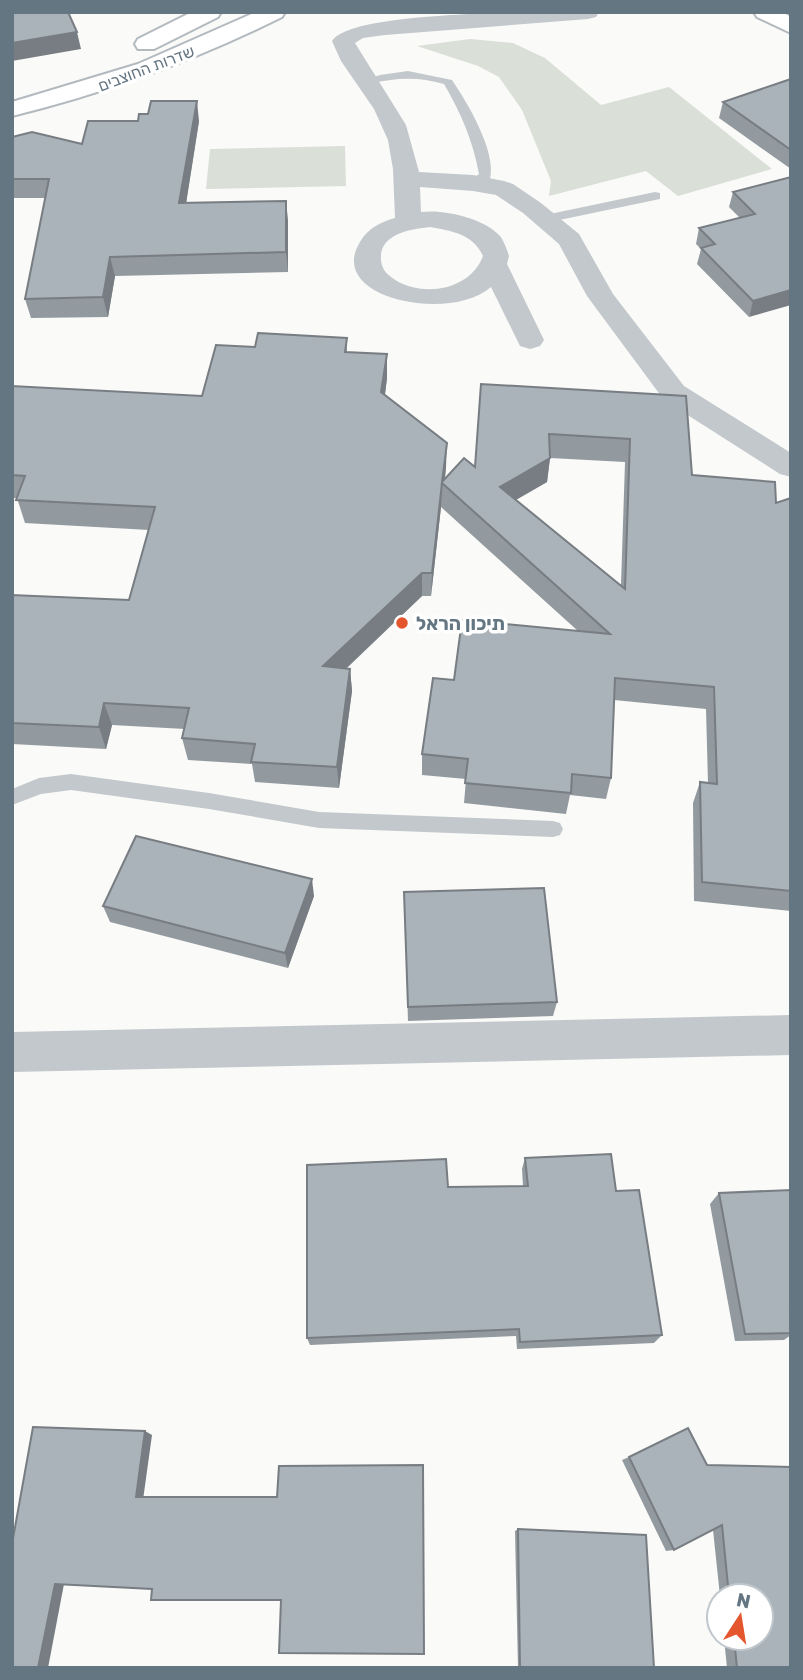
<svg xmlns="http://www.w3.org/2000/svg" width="803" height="1680" font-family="Rubik,'Noto Sans Hebrew',sans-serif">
  <rect width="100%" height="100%" fill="#fafaf8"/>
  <g fill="#dadfd7">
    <path d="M470,39l43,4 32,15 56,47 68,-18 103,82 -94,27 -32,-25 -97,25 2,-15 -29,-71 -23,-33 -21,-11 -61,-20z"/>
    <path d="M345,146l1,40 -140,3 4,-40z"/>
  </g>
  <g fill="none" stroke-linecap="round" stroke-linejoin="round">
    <defs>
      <g id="secondary">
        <path d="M192,12h29l-3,5 -64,32h-16l-3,-5 3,-5z"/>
        <path d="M256,12h29l-3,5c-87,43 -176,76 -270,99v-14l126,-38z"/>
        <path d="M754,12h28l9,5v16l-34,-16z"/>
      </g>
    </defs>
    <use href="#secondary" stroke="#b3babf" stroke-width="4"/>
    <g fill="#c3c8cc" fill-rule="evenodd">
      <path d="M408,71l44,9c15,22 45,72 38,99l-17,8 -6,-4 12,-9c-6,-33 -18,-61 -35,-90 -27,-8 -49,-6 -76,0l-6,-3 18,-6z"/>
      <path d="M655,192l5,1v6l-115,24 -6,-4 6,-4z"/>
      <path d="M71,774l138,19 110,19 234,9 7,2 3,6 -3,6 -7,2 -234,-9 -110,-19 -138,-19 -30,4 -29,11v-16l27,-11z"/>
    </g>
    <g fill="#c3c8cc" fill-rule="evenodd">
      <path d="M501,12h98l-3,5 -8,2 -203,16 -22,3 -8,5 51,82 13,47 54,3 31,6 9,3 28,19 38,31 34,60 71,92 107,67v24l-11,-3 -116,-74 -77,-104 -28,-52 -36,-31 -27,-18 -23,-4 -53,-4 1,25c23,-3 63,6 79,24 4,5 7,14 9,20l-2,8 37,76 -4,6 -10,3 -10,-3 -29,-59c-40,36 -166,12 -131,-45 8,-14 21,-20 35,-24l-2,-49 -5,-29 -14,-31 -33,-48 -9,-20c17,-25 137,-26 169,-29zM430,227c22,4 43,7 53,29 -13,35 -63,43 -92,21 -6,-4 -10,-11 -10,-18 -2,-25 30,-30 49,-32z"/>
      <path d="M791,1015v40l-779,17v-40z"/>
    </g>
    <use href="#secondary" fill="#fff" fill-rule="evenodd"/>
  </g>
  <g fill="#929a9f" fill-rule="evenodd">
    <path d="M791,79v90l-72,-51 4,-16z"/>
    <path d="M148,114l51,7 -13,82 102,17v52l-173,4 -7,41 -77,1 -6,-19 20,-101h-33v-61l70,7 56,-23z"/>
    <path d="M791,177l-42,140 -52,-53 4,-15 -5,-5 3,-16 41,-10 -11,-11 4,-15z"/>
    <path d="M347,338v14l40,26 -2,17 61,72 -1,13 30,-13 6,-83 205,12 6,79 84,28 15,-5v413l-97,-10 -1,-98 7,-21 8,1 -2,-74 -92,-9 -3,78 -5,21 -36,-4 -4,19 -102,-11 2,-24 -44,-4v-21l32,-74 124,-49 -137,-124 -10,89h-9l-76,73h4l2,22 -13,97 -84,-6 -3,-18 -64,-4 -6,-22 3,-9 -73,-4 -6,24 -94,-5v-149l117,5 20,-70 -124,-7 -8,-25h-5v-112l190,10 53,-49zM550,458l75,4 -4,123 -105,-85 31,-18z"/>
    <path d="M404,892l153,110 -4,14 -145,5z"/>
    <path d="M314,896l-26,72 -178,-46 -7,-16z"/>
    <path d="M525,1158l91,33 46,144 -8,8 -137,6 -1,-13 -206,9 -3,-7 141,-151 75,-1 -1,-17z"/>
    <path d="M791,1190v145l-7,5 -49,1 -25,-137 9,-11z"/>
    <path d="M629,1457l78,8 84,203h-64l-3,-30h37v-42h-41l-7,-66 -39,20 -8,1 -44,-91z"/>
    <path d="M518,1529l136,139h-136l-3,-137z"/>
  </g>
  <g fill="#777d82">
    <path d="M77,32l4,17 -69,12v-18z"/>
    <path d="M197,101l2,20 -16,102 -4,-20z"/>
    <path d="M286,201l2,19v52l-2,-20z"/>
    <path d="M110,257l5,19 -7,41 -5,-20z"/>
    <path d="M791,290v15l-42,12 4,-16z"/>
    <path d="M387,354v24l-5,38 -1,-24z"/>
    <path d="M447,443l-1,24 -2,17 -2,-1z"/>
    <path d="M550,458l-3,24 -49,28 2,-23z"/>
    <path d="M442,483l-1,24 -10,89 1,-23z"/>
    <path d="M422,573v23l-97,92 -2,-22z"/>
    <path d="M350,669l2,22 -13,97 -2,-21z"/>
    <path d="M104,703l8,22 -6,24 -7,-22z"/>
    <path d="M312,879l2,17 -26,72 -3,-15z"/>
    <path d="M145,1431l7,4 -9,65 -7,-3z"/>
    <path d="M55,1584h9l-16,84h-10z"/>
  </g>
  <g fill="#aab3b9" stroke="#777d82" stroke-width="2" fill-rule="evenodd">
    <path d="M12,12h56l9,20 -65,11z"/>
    <path d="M791,79v71l-68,-48z"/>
    <path d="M151,101h46l-18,102 107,-2v51l-176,5 -7,40 -78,2 24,-120h-37v-42l20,-5 50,12 6,-23h50l1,-7h9z"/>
    <path d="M791,177v113l-38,11 -52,-53 14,-4 -16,-16 56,-14 -22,-22z"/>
    <path d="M258,333l89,5 -2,14 42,2 -6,38 66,51 -5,39 22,-24 11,9 6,-83 205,12 6,79 83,7 1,21 15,-5v393l-89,-9 -2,-100 17,2 -3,-97 -99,-9 -4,100 -39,-4 -1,19 -106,-10 3,-24 -46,-5 11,-76 21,2 8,-60 148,14 -168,-151 -10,90h-10l-99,93 27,3 -13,98 -86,-5 4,-18 -73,-6 7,-30 -85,-5 -5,24 -87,-4v-128l117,5 26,-93 -139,-7 9,-24 -13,-1v-89l190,10 14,-51 39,2zM549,434l81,5 -5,150 -125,-102 50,-29z"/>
    <path d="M136,836l176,43 -27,74 -182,-47z"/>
    <path d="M544,888l13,114 -149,5 -4,-115z"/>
    <path d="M611,1154l5,37 23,-1 23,145 -142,7 -1,-13 -212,9v-173l139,-6 2,28 80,-1 -3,-28z"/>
    <path d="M791,1190v118h-1l1,25 -46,1 -26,-141z"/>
    <path d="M33,1427l112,4 -9,66h141l2,-31 144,-1 1,189 -145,-1 2,-53h-130l1,-11 -97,-5 -17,84h-26v-124z"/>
    <path d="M688,1428l19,37 84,2v201h-54l-3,-30h27v-42h-32l-7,-71 -48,25 -45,-93z"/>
    <path d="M518,1529l128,6 8,133h-134z"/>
  </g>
  <circle fill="#e4572e" stroke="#fff" stroke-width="2.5" cx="402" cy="623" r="7"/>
  <g text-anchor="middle" stroke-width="7" stroke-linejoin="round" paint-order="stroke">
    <g font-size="16" fill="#657683" stroke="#fff">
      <text transform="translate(146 68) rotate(-21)" y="6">שדרות החוצבים</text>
    </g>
    <g font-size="19" font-weight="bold" fill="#657683" stroke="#fff" text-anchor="start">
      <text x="416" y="630">תיכון הראל</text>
    </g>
  </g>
  <rect width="803" height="1680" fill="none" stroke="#657683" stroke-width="28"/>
  <g transform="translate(740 1617) rotate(12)"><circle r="33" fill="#ffffff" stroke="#c1c8cd" stroke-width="2"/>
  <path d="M0-5L12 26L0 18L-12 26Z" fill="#e4572e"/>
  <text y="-10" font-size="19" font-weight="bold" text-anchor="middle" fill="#657683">N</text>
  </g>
</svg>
